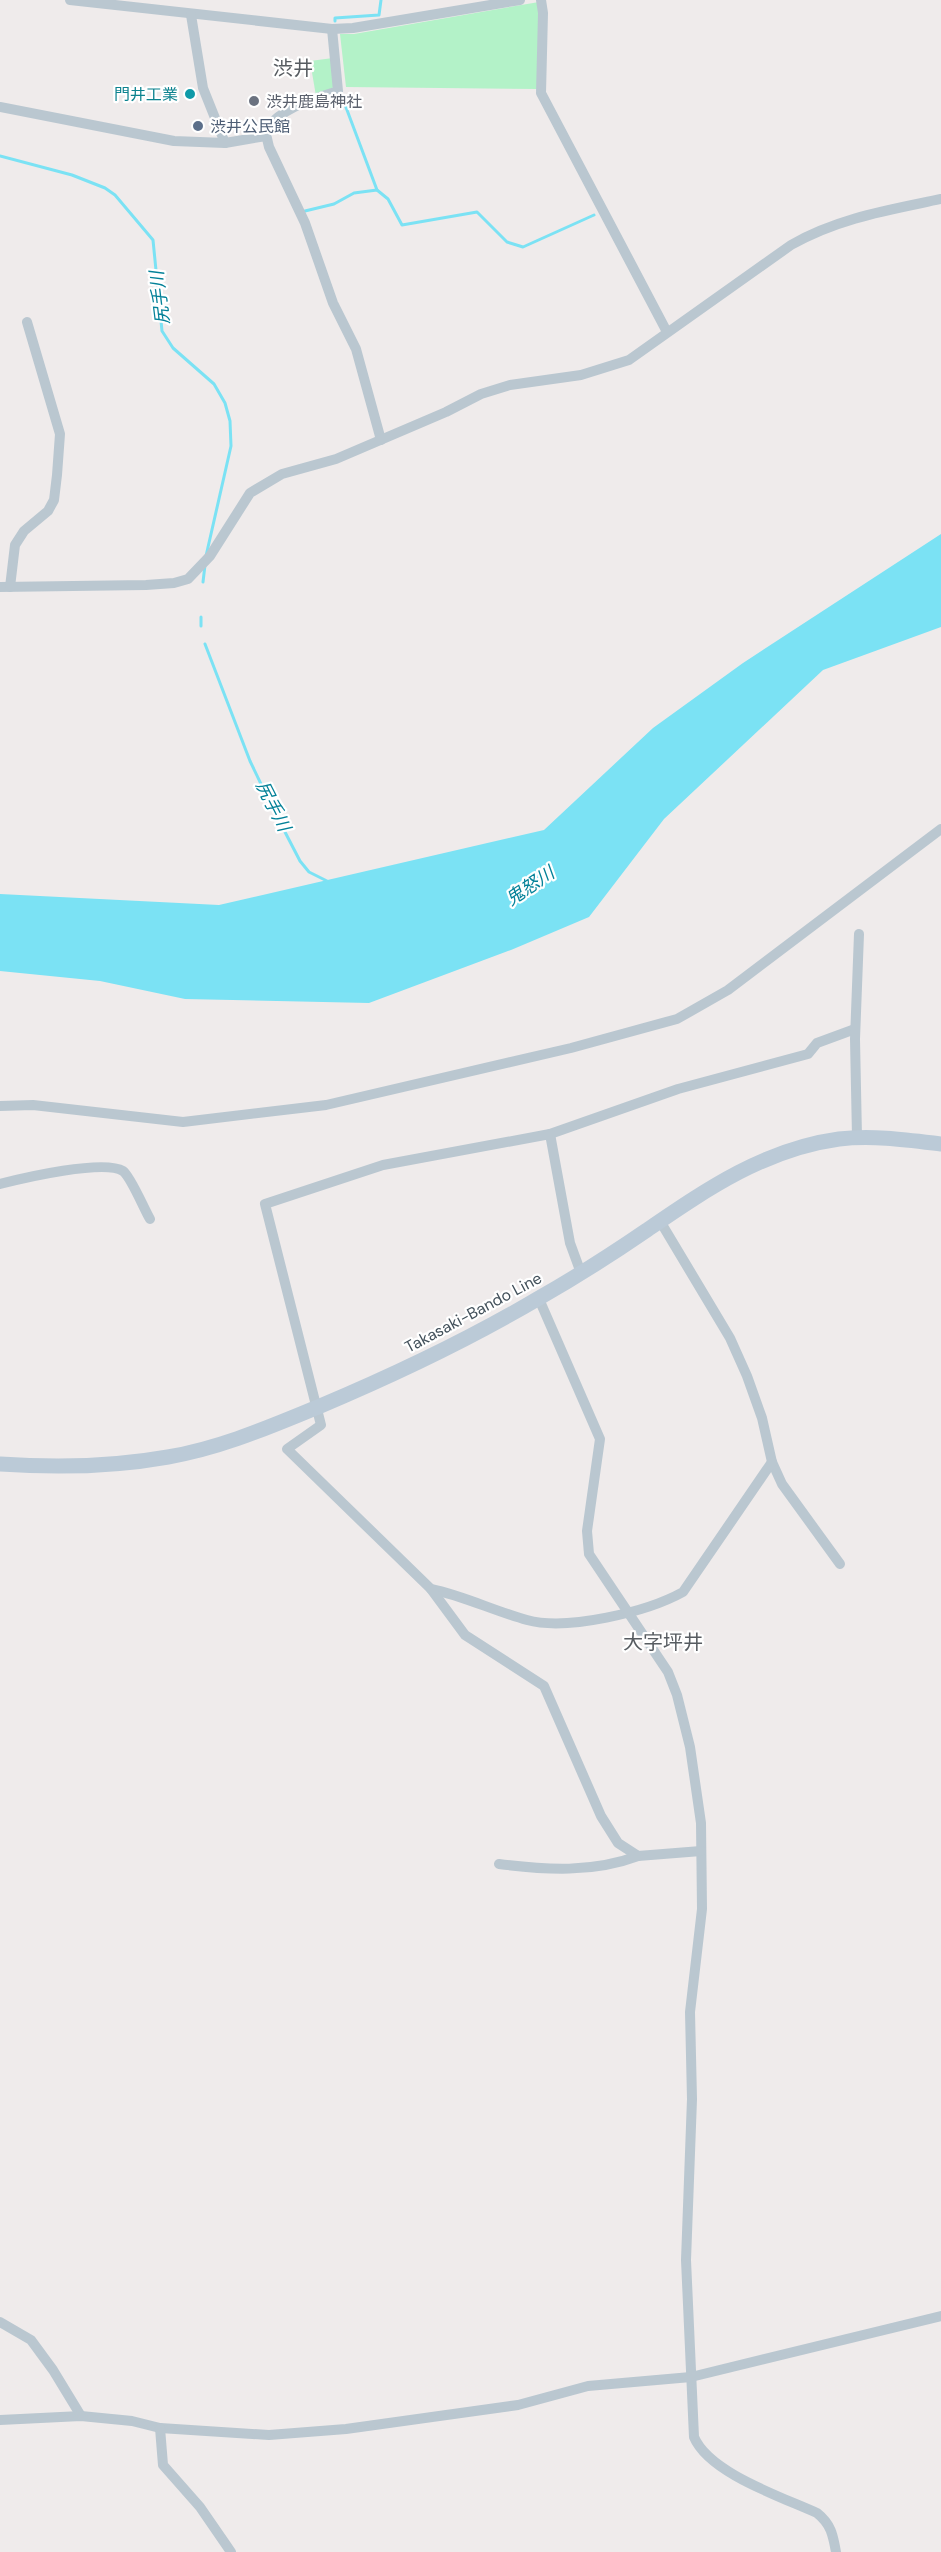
<svg xmlns="http://www.w3.org/2000/svg" width="941" height="2552" font-family="'DM Sans','Noto Sans JP',sans-serif">
  <rect width="100%" height="100%" fill="#efebeb"/>
  <g fill="#b3f2c8">
    <path d="M539,2l-2,87 -191,-2 -6,-53h14z"/>
    <path d="M333,58l1,29 -18,9 -6,-35z"/>
  </g>
  <path fill="#7be2f4" d="M941,534v93l-118,43 -159,149 -75,98 -78,33 -142,53 -184,-4 -85,-18 -100,-10v-77l219,11 325,-75 109,-102 90,-65z"/>
  <g fill="none" stroke-linecap="round" stroke-linejoin="round">
    <g stroke="#7be2f4" stroke-width="3">
      <path d="M335,21v-3l44,-3 2,-15"/>
      <path d="M341,94l36,96"/>
      <path d="M0,156l72,19 33,13 10,7 38,45 9,91 11,17 41,36 11,19 5,18 1,25 -25,110"/>
      <path d="M305,211l29,-7 20,-11 23,-3 11,9 14,26 75,-13 30,30 16,5 71,-32"/>
      <path d="M203,582l2,-17"/>
      <path d="M201,626v-9"/>
      <path d="M205,644l45,117 21,44 29,56 9,11 18,9"/>
    </g>
    <g stroke="#bac7d0" stroke-width="10">
      <path d="M70,0l262,29 21,-1 167,-28"/>
      <path d="M541,0l2,13 -2,80 126,239"/>
      <path d="M191,15l12,73 22,55"/>
      <path d="M332,29l6,62c-28,9 -55,16 -73,39l4,17 36,76 28,80 23,46 25,91"/>
      <path d="M0,107l174,34 51,2 41,-7"/>
      <path d="M0,587l146,-2 28,-2 14,-4 22,-23 40,-63 32,-19 54,-15 110,-47 35,-18 29,-9 71,-10 48,-15 162,-115c47,-27 98,-35 150,-46"/>
      <path d="M10,587l5,-42 9,-14 24,-20 6,-11 3,-25 3,-41 -33,-112"/>
      <path d="M0,1106l33,-1 150,17 143,-17 245,-57 106,-29 51,-29 213,-161"/>
      <path d="M550,1134l128,-45 130,-35 9,-11 38,-14"/>
      <path d="M857,1137l-2,-98 4,-105"/>
      <path d="M0,1184c23,-6 104,-25 123,-13 8,6 21,38 27,48"/>
      <path d="M660,1221l70,117 17,38 15,42 10,44 10,22 58,80"/>
      <path d="M581,1273l-11,-30 -20,-109 -167,31 -118,39 56,221 -34,24 144,140c33,7 63,22 96,31 40,11 120,-8 156,-28l89,-130"/>
      <path d="M539,1299l61,140 -13,92 2,23 79,118 9,23 13,52 11,76 1,86 -12,103 2,87 -6,161 8,177c15,36 88,60 123,76 14,11 16,22 19,39"/>
      <path d="M431,1589l34,46 79,51 57,130 17,27 20,13 63,-5"/>
      <path d="M499,1864c47,6 94,9 139,-8"/>
      <path d="M0,2322l31,18 22,30 28,46"/>
      <path d="M0,2420l81,-4 51,5 28,7 109,7 77,-6 172,-24 70,-19 103,-9 250,-61"/>
      <path d="M160,2428l3,37 37,42 31,45"/>
    </g>
    <path stroke="#bbcad7" stroke-width="15" d="M0,1464c57,4 112,3 168,-7 53,-9 101,-30 150,-50 76,-32 150,-67 221,-109 37,-21 73,-44 108,-68 60,-41 118,-81 192,-91 34,-4 69,1 102,5"/>
  </g>
  <circle fill="#0f9aa8" stroke="#fff" stroke-width="2" cx="190" cy="94" r="6"/>
  <circle fill="#6b7280" stroke="#fff" stroke-width="2" cx="254" cy="101" r="6"/>
  <circle fill="#5c6f8a" stroke="#fff" stroke-width="2" cx="198" cy="126" r="6"/>
  <g text-anchor="middle" stroke-width="4.5" stroke-linejoin="round" paint-order="stroke">
    <g font-size="16" fill="#0d838f" stroke="#fff" text-anchor="end">
      <text x="178" y="100">門井工業</text>
    </g>
    <g font-size="16" fill="#5b616d" stroke="#fff" text-anchor="start">
      <text x="266" y="107">渋井鹿島神社</text>
    </g>
    <g font-size="16" fill="#4e5e75" stroke="#fff" text-anchor="start">
      <text x="210" y="132">渋井公民館</text>
    </g>
    <g font-size="16" fill="#42505a" stroke="#fff">
      <text transform="translate(473 1312) rotate(-28)" y="6">Takasaki-Bando Line</text>
    </g>
    <g font-size="18" font-style="italic" fill="#038198" stroke="#fff">
      <text transform="translate(160 298) rotate(-97)" y="6">尻手川</text>
      <text transform="translate(273 806) rotate(63)" y="6">尻手川</text>
      <text transform="translate(530 886) rotate(-34)" y="6">鬼怒川</text>
    </g>
    <g font-size="20" fill="#575c61" stroke="#fff">
      <text x="293" y="75">渋井</text>
      <text x="663" y="1649">大字坪井</text>
    </g>
  </g>
</svg>
